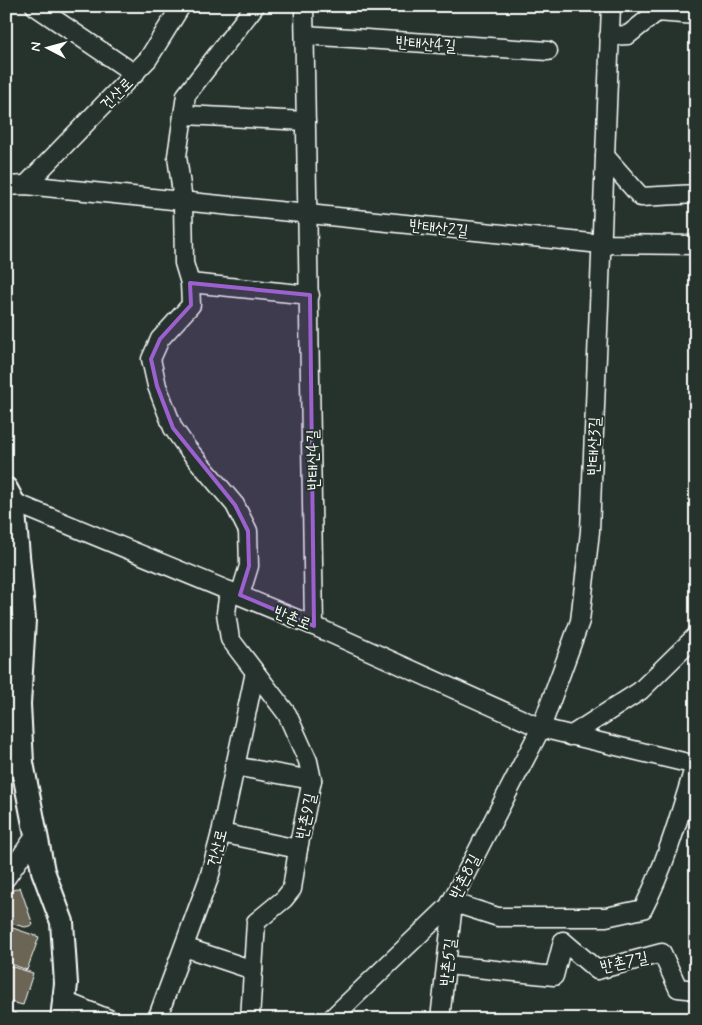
<svg xmlns="http://www.w3.org/2000/svg" width="702" height="1025" font-family="Mynerve,'Poor Story',sans-serif">
  <rect width="100%" height="100%" fill="#26332d"/>
  <filter id="ink" filterUnits="userSpaceOnUse"><feTurbulence type="fractalNoise" baseFrequency=".02" numOctaves="2"/><feDisplacementMap in="SourceGraphic" scale="10" xChannelSelector="R" yChannelSelector="G"/><feConvolveMatrix kernelMatrix="1 2 1 2 8 2 1 2 1" color-interpolation-filters="sRGB"/></filter>
  <g filter="url(#ink)">
    <g fill="#6b6554" stroke="#fff">
      <path d="M20,887l13,38 -8,2 -12,-3 -7,-18 5,-15z"/>
      <path d="M7,926l32,11 -12,33 -21,-8z"/>
      <path d="M6,965l27,8 -10,32 -17,-4z"/>
      <path d="M6,1009l12,6 -2,4h-10z"/>
    </g>
    <g fill="none" stroke-linecap="round" stroke-linejoin="round">
      <defs>
        <g id="minor">
          <path d="M35,6l100,68"/>
          <path d="M304,6l10,620"/>
          <path d="M305,35l243,16"/>
          <path d="M609,36l19,-1 29,-23 39,3"/>
          <path d="M184,115l122,6"/>
          <path d="M605,156l36,41 55,-3"/>
          <path d="M26,185l122,-126 33,-53"/>
          <path d="M6,186l20,-1 575,59 95,1"/>
          <path d="M190,283l120,12"/>
          <path d="M13,502l301,124 227,102 155,37"/>
          <path d="M229,591l-3,22 4,26 57,75 21,47 4,19 -14,69 -6,40 -8,10 -28,23 -6,97"/>
          <path d="M240,595l9,-29 -1,-35 -13,-26 -48,-57 -14,-20 -16,-42 -6,-27 9,-20 31,-34 -1,-22 -6,-20 -1,-62 -6,-45 9,-61 69,-89"/>
          <path d="M570,736l70,-45 56,-55"/>
          <path d="M234,766l78,14"/>
          <path d="M221,833l77,16"/>
          <path d="M6,878l30,-43"/>
          <path d="M451,902l47,15h108l37,-8c23,-45 37,-95 52,-144"/>
          <path d="M184,947l69,23"/>
          <path d="M447,965l107,11 9,-35 34,29 65,-17 16,35 18,2"/>
          <path d="M64,1001l45,18"/>
          <path d="M157,1019l52,-141 12,-45 34,-161"/>
          <path d="M331,1019l118,-113 92,-178 39,-107 10,-90 21,-525"/>
          <path d="M440,1019l12,-106 -3,-7"/>
        </g>
        <path id="tertiary" d="M6,489l7,13 11,118 -5,84 3,59 21,108 19,51 4,62 -4,35"/>
      </defs>
      <use href="#minor" stroke="#fff" stroke-width="21"/>
      <use href="#tertiary" stroke="#fff" stroke-width="26"/>
      <use href="#minor" stroke="#26332d" stroke-width="18"/>
      <use href="#tertiary" stroke="#26332d" stroke-width="22"/>
    </g>
  </g>
  <path fill="#9c61cf" fill-opacity="0.2" stroke="#9c61cf" stroke-width="4" stroke-linejoin="round" d="M190,283l120,12 4,331 -74,-31 9,-29 -1,-35 -13,-26 -62,-77 -16,-42 -6,-27 9,-20 31,-34z"/>
  <g text-anchor="middle" stroke-width="4" stroke-linejoin="round" paint-order="stroke">
    <g font-size="16" fill="#fff" stroke="#26332d">
      <text transform="translate(426 43) rotate(4)" y="6">반태산4길</text>
      <text transform="translate(116 93) rotate(-45)" y="6">건산로</text>
      <text transform="translate(439 227) rotate(6)" y="6">반태산2길</text>
      <text transform="translate(593 446) rotate(-88)" y="6">반태산3길</text>
      <text transform="translate(312 460) rotate(-91)" y="6">반태산4길</text>
      <text transform="translate(293 617) rotate(22)" y="6">반촌로</text>
      <text transform="translate(305 816) rotate(-78)" y="6">반촌9길</text>
      <text transform="translate(216 848) rotate(-76)" y="6">건산로</text>
      <text transform="translate(464 876) rotate(-63)" y="6">반촌8길</text>
      <text transform="translate(624 961) rotate(-12)" y="6">반촌7길</text>
      <text transform="translate(447 962) rotate(-84)" y="6">반촌5길</text>
    </g>
  </g>
  <rect width="702" height="1025" fill="none" stroke="#26332d" stroke-width="25"/>
  <rect x="12" y="12" width="677" height="1000" fill="none" stroke="#fff" stroke-width="2" filter="url(#ink)"/>
  <g transform="translate(48 48) rotate(276)" stroke="#26332d" stroke-width="4" paint-order="stroke">
  <path d="M0-4L9 19L0 12L-9 19Z" fill="#ffffff"/>
  <text y="-8" font-size="14" font-weight="bold" text-anchor="middle" fill="#ffffff">N</text>
  </g>
</svg>
